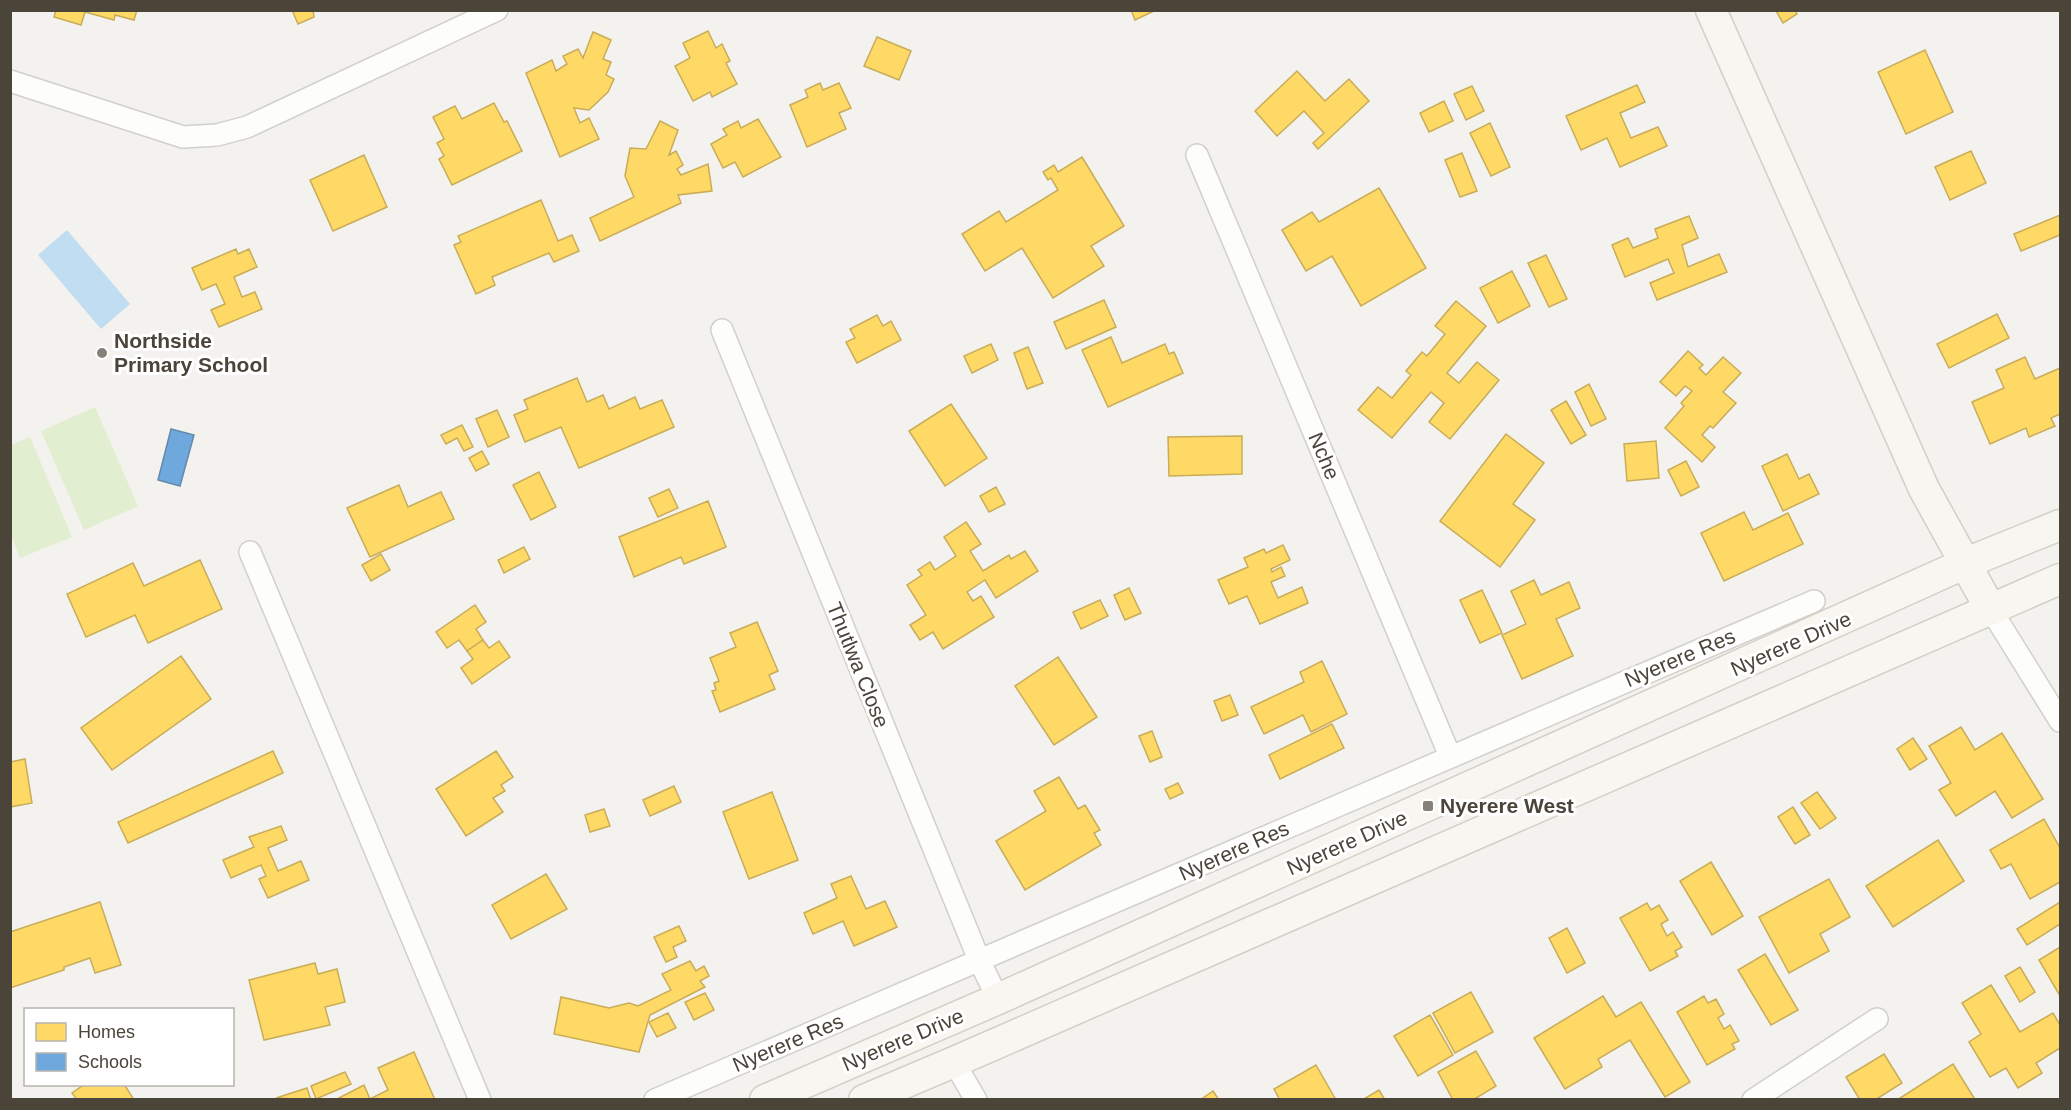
<svg xmlns="http://www.w3.org/2000/svg" width="2071" height="1110" font-family="Helvetica,sans-serif">
  <rect width="100%" height="100%" fill="#f4f2ee"/>
  <g fill="#e1eecf">
    <path d="M95,407l43,99 -54,24 -43,-99z"/>
    <path d="M30,437l42,100 -52,21 -9,-23v-90z"/>
  </g>
  <path fill="#c0ddf1" d="M67,230l63,74 -29,25 -63,-74z"/>
  <g fill="#ffd966" stroke="#c9ac58" stroke-width="1.5">
    <path d="M56,10h81l-3,10 -19,-5 -1,5 -29,-8 -4,13 -27,-8z"/>
    <path d="M292,10h21l1,7 -16,7z"/>
    <path d="M1131,10h25l-21,10z"/>
    <path d="M1795,10l2,4 -14,9 -7,-12z"/>
    <path d="M708,31l8,17 6,-4 8,17 -4,2 11,21 -25,13 -2,-5 -17,9 -18,-35 15,-8 -7,-15z"/>
    <path d="M593,32l18,8 -8,19 8,3 -5,13 8,4 -6,13 -19,18 -15,-2 6,15 9,-5 10,21 -39,18 -34,-84 26,-13 4,11 11,-7 -4,-8 15,-7 5,9z"/>
    <path d="M877,37l34,14 -12,29 -35,-14z"/>
    <path d="M1925,50l28,62 -47,22 -28,-62z"/>
    <path d="M1297,71l28,30 24,-22 20,22 -51,48 -5,-6 11,-10 -20,-22 -27,25 -22,-25z"/>
    <path d="M820,83l3,7 16,-7 12,25 -12,5 7,16 -39,18 -17,-42 18,-8 -3,-7z"/>
    <path d="M1637,85l8,17 -25,11 11,25 27,-11 9,19 -47,21 -13,-29 -26,12 -15,-34z"/>
    <path d="M1472,86l12,25 -18,9 -12,-26z"/>
    <path d="M1444,101l9,20 -24,11 -9,-19z"/>
    <path d="M494,103l10,19 3,-1 15,30 -70,34 -13,-26 5,-3 -7,-13 7,-4 -11,-22 22,-11 7,13z"/>
    <path d="M758,119l23,38 -38,20 -8,-15 -12,6 -12,-24 16,-9 -4,-6 15,-8 3,7z"/>
    <path d="M660,121l18,9 -9,25 7,-4 7,14 -6,4 4,6 27,-11 4,27 -34,4 3,8 -81,38 -10,-23 44,-21 -9,-21 5,-28 16,1z"/>
    <path d="M1490,123l20,44 -19,9 -21,-43z"/>
    <path d="M1971,151l15,32 -36,17 -15,-33z"/>
    <path d="M1462,153l15,38 -17,6 -15,-37z"/>
    <path d="M364,155l23,52 -54,24 -23,-51z"/>
    <path d="M1082,157l42,69 -33,20 13,20 -51,32 -31,-50 -37,23 -23,-37 37,-23 7,11 52,-32 -7,-12 -3,2 -5,-8 11,-7 4,7z"/>
    <path d="M1379,188l47,80 -65,38 -29,-50 -26,15 -24,-41 30,-18 7,10z"/>
    <path d="M541,200l17,41 14,-6 7,16 -25,11 -5,-9 -57,24 3,8 -19,9 -22,-49 7,-3 -3,-6z"/>
    <path d="M2060,215v20l-39,16 -7,-17z"/>
    <path d="M1689,216l9,22 -16,7 6,22 31,-13 8,18 -70,28 -7,-17 24,-10 -6,-14 -43,18 -13,-32 16,-7 5,10 25,-10 -3,-9z"/>
    <path d="M236,249l2,5 11,-5 8,18 -23,10 8,20 13,-5 7,17 -43,18 -8,-17 14,-6 -9,-20 -14,6 -10,-22z"/>
    <path d="M1546,255l21,44 -18,8 -21,-44z"/>
    <path d="M1512,271l18,35 -32,17 -18,-35z"/>
    <path d="M1104,300l12,27 -50,22 -12,-27z"/>
    <path d="M1456,301l30,25 -39,47 12,10 18,-21 22,18 -49,59 -21,-17 15,-19 -13,-11 -39,46 -34,-28 20,-23 14,11 19,-23 -5,-4 16,-19 5,4 18,-22 -10,-8z"/>
    <path d="M1997,314l12,24 -60,30 -12,-24z"/>
    <path d="M877,315l6,11 8,-5 10,19 -44,23 -11,-21 9,-4 -5,-9z"/>
    <path d="M1111,337l11,26 43,-19 4,10 5,-2 9,21 -75,34 -26,-57z"/>
    <path d="M991,344l7,16 -26,13 -8,-17z"/>
    <path d="M1028,347l15,36 -16,6 -13,-36z"/>
    <path d="M1688,351l15,14 -4,3 7,7 17,-18 18,16 -18,19 13,11 -23,25 -3,-2 -8,9 13,12 -13,15 -37,-34 19,-22 -3,-3 11,-12 -7,-5 -9,10 -16,-14z"/>
    <path d="M2025,357l10,22 25,-11v46l-9,4 4,8 -26,11 -3,-9 -36,16 -18,-42 32,-14 -8,-18z"/>
    <path d="M577,378l10,24 16,-7 6,14 26,-12 5,12 22,-9 12,27 -95,41 -18,-41 -36,15 -11,-27 14,-6 -4,-9z"/>
    <path d="M1589,384l17,35 -15,7 -16,-34z"/>
    <path d="M1566,401l20,34 -15,9 -20,-34z"/>
    <path d="M951,404l36,54 -42,28 -36,-55z"/>
    <path d="M497,410l12,27 -21,10 -12,-28z"/>
    <path d="M462,425l11,22 -9,4 -7,-13 -11,6 -5,-9z"/>
    <path d="M1506,434l38,29 -31,41 22,16 -35,47 -60,-46z"/>
    <path d="M1242,436v38l-73,2 -1,-39z"/>
    <path d="M1656,441l3,37 -32,3 -3,-37z"/>
    <path d="M482,451l7,13 -13,7 -7,-13z"/>
    <path d="M1787,454l12,25 10,-5 10,20 -36,17 -21,-45z"/>
    <path d="M1686,461l13,26 -18,9 -13,-26z"/>
    <path d="M539,472l17,35 -25,13 -18,-35z"/>
    <path d="M399,485l9,22 33,-15 13,27 -84,38 -23,-49z"/>
    <path d="M996,487l9,17 -16,8 -9,-16z"/>
    <path d="M669,489l9,19 -20,9 -9,-19z"/>
    <path d="M708,501l18,46 -42,17 -3,-7 -47,20 -15,-40z"/>
    <path d="M1744,512l9,18 35,-17 15,31 -79,37 -23,-48z"/>
    <path d="M966,522l15,22 -11,7 13,20 26,-16 2,4 14,-8 13,20 -42,27 -11,-18 -18,12 6,9 8,-5 13,21 -51,32 -10,-17 -13,8 -10,-15 16,-10 -19,-30 15,-10 -4,-5 12,-8 5,8 21,-14 -12,-19z"/>
    <path d="M1283,545l7,15 -19,9 1,3 9,-5 4,9 -14,6 7,16 24,-11 6,16 -48,21 -13,-28 -18,8 -11,-24 30,-13 -4,-9 20,-9 2,4z"/>
    <path d="M524,547l6,12 -26,14 -6,-13z"/>
    <path d="M381,554l9,16 -19,11 -9,-16z"/>
    <path d="M200,560l22,49 -74,34 -13,-28 -49,22 -19,-43 66,-31 11,23z"/>
    <path d="M1534,580l7,15 28,-13 11,26 -24,11 17,37 -51,23 -20,-44 24,-11 -15,-33z"/>
    <path d="M1129,588l12,25 -16,7 -11,-25z"/>
    <path d="M1482,590l20,43 -22,10 -20,-43z"/>
    <path d="M1100,600l8,16 -27,13 -8,-17z"/>
    <path d="M475,605l11,17 -10,7 7,11 -16,11 -8,-11 -12,8 -11,-16z"/>
    <path d="M757,622l21,49 -9,4 6,14 -55,23 -8,-21 4,-1 -2,-7 5,-2 -9,-23 26,-11 -6,-14z"/>
    <path d="M483,640l6,8 10,-7 11,16 -38,27 -11,-16 12,-9 -6,-8z"/>
    <path d="M181,656l30,43 -99,71 -31,-42z"/>
    <path d="M1058,657l39,60 -43,28 -39,-59z"/>
    <path d="M1322,661l25,53 -36,18 -8,-17 -39,19 -13,-27 53,-25 -4,-10z"/>
    <path d="M1230,695l8,20 -16,6 -8,-20z"/>
    <path d="M1332,724l12,24 -64,31 -11,-24z"/>
    <path d="M1961,727l14,23 27,-17 41,66 -31,19 -17,-27 -39,25 -17,-26 12,-7 -22,-37z"/>
    <path d="M1152,731l10,26 -12,5 -11,-26z"/>
    <path d="M1913,738l14,21 -17,11 -13,-21z"/>
    <path d="M273,751l10,22 -155,70 -10,-21z"/>
    <path d="M496,751l17,26 -12,8 4,6 -12,7 10,14 -37,24 -30,-47z"/>
    <path d="M25,759l7,44 -22,4v-45z"/>
    <path d="M1059,777l19,32 7,-4 15,25 -6,3 7,12 -76,45 -29,-49 50,-30 -12,-20z"/>
    <path d="M1178,783l5,10 -13,6 -5,-10z"/>
    <path d="M674,786l7,16 -31,14 -7,-16z"/>
    <path d="M772,792l26,68 -49,19 -26,-67z"/>
    <path d="M1817,792l19,26 -16,11 -19,-26z"/>
    <path d="M1793,807l17,28 -15,9 -17,-27z"/>
    <path d="M604,809l6,17 -20,6 -5,-17z"/>
    <path d="M2044,819l16,29v34l-30,17 -19,-35 -10,5 -11,-19z"/>
    <path d="M281,826l6,14 -19,8 10,23 23,-10 8,19 -41,18 -9,-19 7,-3 -5,-11 -30,13 -8,-18 31,-13 -5,-10z"/>
    <path d="M1938,840l26,41 -71,46 -27,-41z"/>
    <path d="M1711,862l32,54 -31,19 -32,-54z"/>
    <path d="M546,874l21,35 -56,30 -19,-34z"/>
    <path d="M851,876l15,33 19,-8 12,26 -43,19 -11,-25 -30,13 -9,-21 33,-15 -6,-14z"/>
    <path d="M1829,879l21,38 -30,17 9,17 -40,22 -30,-56z"/>
    <path d="M100,902l21,63 -26,8 -5,-15 -26,9v3l-54,18v-56z"/>
    <path d="M2060,902v22l-33,21 -10,-16z"/>
    <path d="M1647,903l4,7 8,-5 9,15 -7,4 6,12 6,-4 9,15 -7,4 3,5 -28,15 -30,-53z"/>
    <path d="M679,926l7,15 -13,6 4,10 -11,5 -12,-25z"/>
    <path d="M1567,928l18,35 -18,10 -18,-35z"/>
    <path d="M2060,947v49l-21,-36z"/>
    <path d="M1765,954l33,56 -27,15 -33,-55z"/>
    <path d="M690,961l6,10 8,-5 5,10 -9,5 5,6 -55,28 -11,37 -85,-18 7,-37 48,11 20,-5 9,3 33,-16 -9,-16z"/>
    <path d="M315,963l3,11 19,-5 8,33 -20,5 5,18 -66,15 -15,-60z"/>
    <path d="M2020,967l15,25 -15,10 -15,-26z"/>
    <path d="M1991,985l29,47 33,-19 7,12v23l-24,15 6,10 -24,15 -12,-20 -16,9 -21,-35 12,-8 -19,-31z"/>
    <path d="M1471,992l22,40 -38,21 -22,-40z"/>
    <path d="M705,993l9,17 -20,10 -9,-18z"/>
    <path d="M1603,996l13,21 25,-15 49,80 -25,15 -35,-57 -32,19 4,8 -37,22 -31,-51z"/>
    <path d="M1704,996l4,7 8,-4 8,15 -6,4 6,11 6,-4 9,16 -7,3 3,5 -28,16 -30,-53z"/>
    <path d="M668,1013l8,15 -19,9 -8,-15z"/>
    <path d="M1430,1015l23,40 -35,21 -24,-40z"/>
    <path d="M1476,1051l20,35 -23,14h-20l-15,-28z"/>
    <path d="M414,1052l21,48h-100l29,-15 6,14 18,-9 -10,-22z"/>
    <path d="M1884,1054l18,29 -27,17h-15l-14,-23z"/>
    <path d="M1953,1064l21,34 -2,2h-75z"/>
    <path d="M1316,1065l20,35h-56l-6,-11z"/>
    <path d="M345,1072l6,12 -35,15 -5,-13z"/>
    <path d="M85,1084h39l10,16h-57l-5,-7z"/>
    <path d="M307,1088l4,12 -35,-2z"/>
    <path d="M1379,1090l6,10h-23z"/>
    <path d="M1213,1091l6,9h-19z"/>
  </g>
  <path fill="#6fa8dc" stroke="#648aab" stroke-width="1.5" d="M171,429l23,6 -14,51 -22,-6z"/>
  <g fill="none" stroke-linecap="round" stroke-linejoin="round">
    <defs>
      <g id="street">
        <path d="M10,81l173,56 34,-2 30,-8 250,-117"/>
        <path d="M1197,155l253,601"/>
        <path d="M722,330l258,632 18,37"/>
        <path d="M250,552l230,548"/>
        <path d="M1991,610l69,111"/>
        <path d="M954,1062l22,38"/>
        <path d="M655,1100c387,-164 772,-334 1159,-499"/>
        <path d="M1753,1100l124,-81"/>
      </g>
      <g id="secondary">
        <path d="M1711,10l213,479 67,121"/>
        <path d="M765,1100l233,-101 968,-436 94,-38"/>
        <path d="M864,1100l90,-38 1106,-483"/>
      </g>
    </defs>
    <use href="#street" stroke="#d2d0cb" stroke-width="24"/>
    <use href="#secondary" stroke="#d3cfc5" stroke-width="33"/>
    <use href="#street" stroke="#fdfdfc" stroke-width="21"/>
    <use href="#secondary" stroke="#f7f6f1" stroke-width="30"/>
  </g>
  <g fill="#868178" stroke="#fff" stroke-width="2">
    <circle cx="102" cy="353" r="6"/>
    <rect x="1422" y="800" width="12" height="12" rx="3"/>
  </g>
  <g text-anchor="middle" stroke-width="6" stroke-linejoin="round" paint-order="stroke">
    <g font-size="21" font-weight="bold" fill="#4b4439" stroke="#fff" text-anchor="start">
      <text x="114" y="348">Northside<tspan x="114" dy="24">Primary School</tspan></text>
      <text x="1440" y="813">Nyerere West</text>
    </g>
    <g font-size="21" fill="#4b4439" stroke="#fff">
      <text transform="translate(1324 456) rotate(67)" y="7">Nche</text>
      <text transform="translate(1791 644) rotate(-24)" y="7">Nyerere Drive</text>
      <text transform="translate(1680 658) rotate(-23)" y="7">Nyerere Res</text>
      <text transform="translate(858 665) rotate(68)" y="7">Thutlwa Close</text>
      <text transform="translate(1347 843) rotate(-24)" y="7">Nyerere Drive</text>
      <text transform="translate(1234 851) rotate(-24)" y="7">Nyerere Res</text>
      <text transform="translate(903 1040) rotate(-23)" y="7">Nyerere Drive</text>
      <text transform="translate(788 1043) rotate(-23)" y="7">Nyerere Res</text>
    </g>
  </g>
  <rect width="2071" height="1110" fill="none" stroke="#4b4439" stroke-width="24"/>
  <rect x="24" y="1008" width="210" height="78" fill="#ffffff" stroke="#b7b4b0" stroke-width="1.5"/>
  <rect x="36" y="1023" width="30" height="18" fill="#ffd966" stroke="#b7b4b0" stroke-width="1.5"/>
  <text x="78" y="1038" font-size="18" fill="#4b4439">Homes</text>
  <rect x="36" y="1053" width="30" height="18" fill="#6fa8dc" stroke="#b7b4b0" stroke-width="1.5"/>
  <text x="78" y="1068" font-size="18" fill="#4b4439">Schools</text>
</svg>
